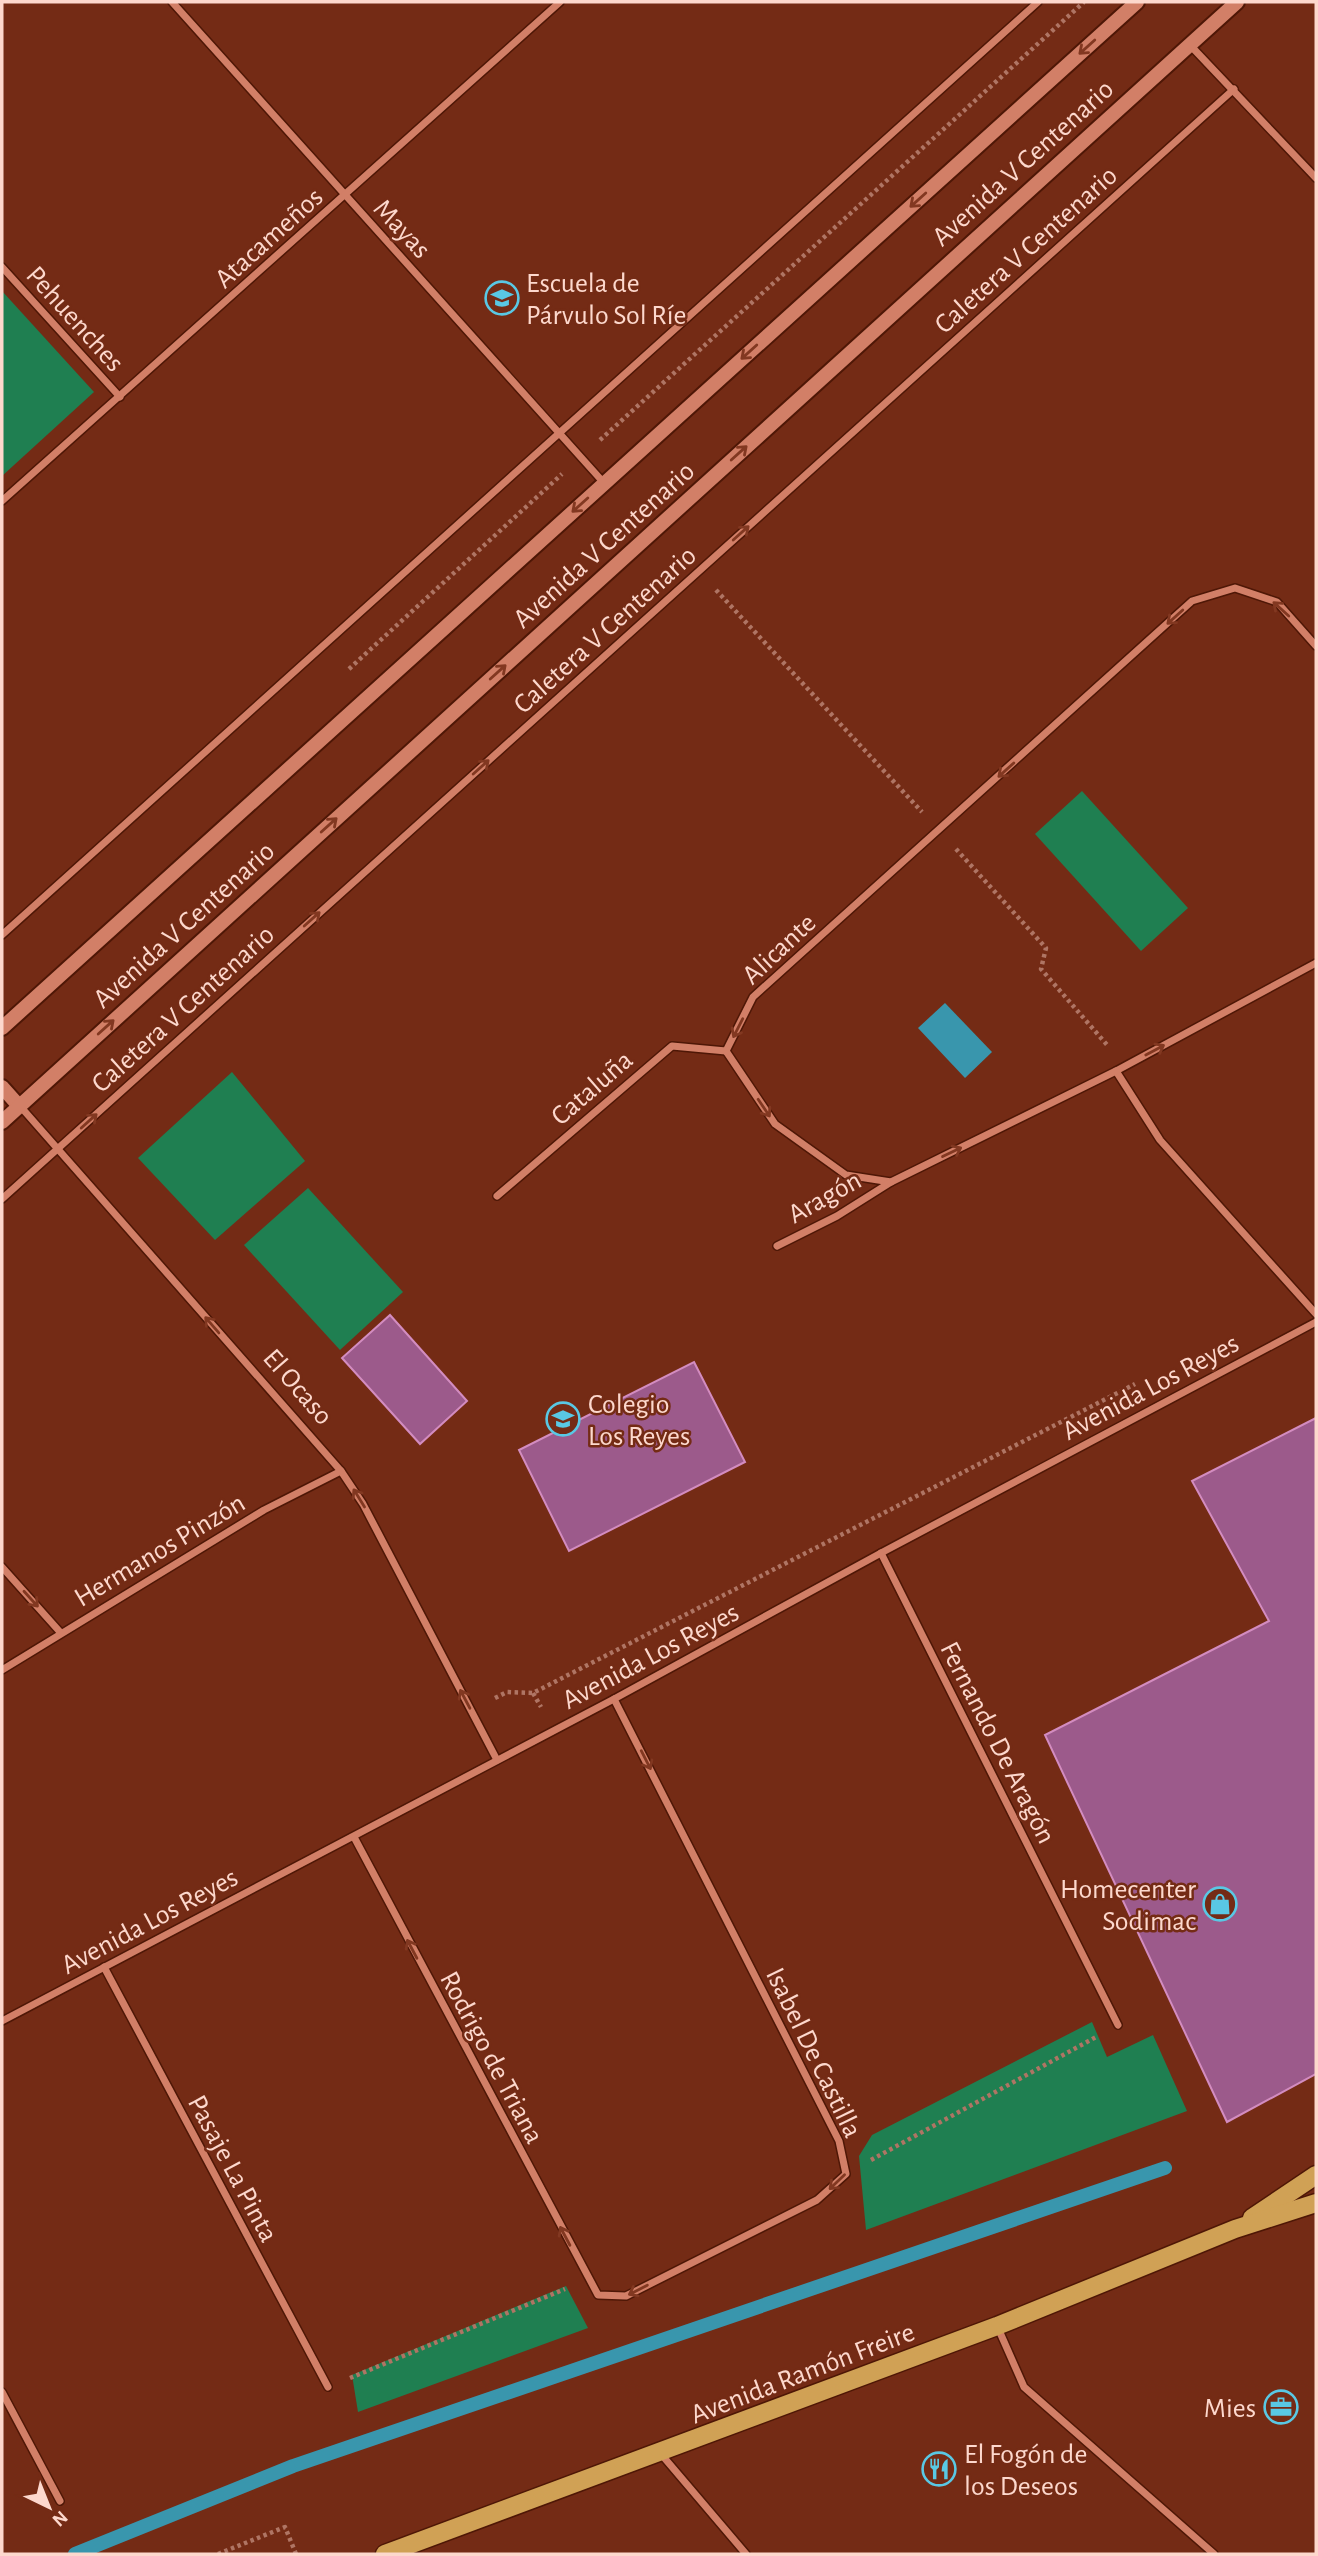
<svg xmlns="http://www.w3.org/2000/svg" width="1318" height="2556" font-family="'Alegreya Sans',sans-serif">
  <rect width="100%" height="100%" fill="#742b15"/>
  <g fill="#1f7f51">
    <path d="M2,291l92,101 -92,84z"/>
    <path d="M1082,791l106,117 -47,43 -106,-117z"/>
    <path d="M232,1072l73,89 -90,79 -77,-82z"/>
    <path d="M308,1188l95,104 -63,58 -96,-105z"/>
    <path d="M1092,2022l15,35 46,-22 34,76 -321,119 -7,-74 13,-21z"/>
    <path d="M566,2286l22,42 -230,84 -6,-37z"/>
  </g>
  <path fill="#3996ad" d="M945,1003l47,49 -27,26 -47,-50z"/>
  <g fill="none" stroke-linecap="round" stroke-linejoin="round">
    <path stroke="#3996ad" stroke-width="14" d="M75,2554l218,-88 872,-298"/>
  </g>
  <g fill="#9c5a8b" stroke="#d38cc0" stroke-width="2">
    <path d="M390,1315l77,86 -47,43 -78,-86z"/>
    <path d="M694,1362l51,100 -176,89 -50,-101z"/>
    <path d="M1316,1418v656l-89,48 -182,-387 224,-114 -77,-140z"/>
  </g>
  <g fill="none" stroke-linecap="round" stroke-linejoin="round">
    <defs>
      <g id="street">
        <path d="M172,2l432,481"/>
        <path d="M1189,44l127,134"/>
        <path d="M2,267l118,130"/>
        <path d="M2,501l558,-499"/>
        <path d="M2,935l1036,-933"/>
        <path d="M726,1051l27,-54 439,-396 43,-13 42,14 39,44"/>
        <path d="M726,1051l49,73 71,51 45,7"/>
        <path d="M1116,1071l44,69 156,174"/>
        <path d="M20,1106l321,365 22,33 134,256"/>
        <path d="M497,1196l175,-150 54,5"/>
        <path d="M2,1199l1232,-1110"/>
        <path d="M777,1246l60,-30 54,-34 225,-111 200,-108"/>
        <path d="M881,1553l237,472"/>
        <path d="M2,1567l58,65"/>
        <path d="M2,1670l262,-160 77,-39"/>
        <path d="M354,1837l244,458 28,1 191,-96 29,-26 -7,-33 -225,-442"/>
        <path d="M104,1967l224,420"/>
        <path d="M2,2021l612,-322 267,-146 435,-231"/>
        <path d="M998,2328l26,59 190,167"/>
        <path d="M2,2392l58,109"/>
        <path d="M661,2454l85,100"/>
      </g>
      <g id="secondary">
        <path d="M2,1028l1135,-1026"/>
        <path d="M2,1087l17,19"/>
        <path d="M2,1122l1235,-1120"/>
      </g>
      <g id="primary">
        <path d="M1252,2218l64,-43"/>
        <path d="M385,2554l612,-228 238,-97 81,-26"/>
      </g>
    </defs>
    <use href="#street" stroke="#4e1706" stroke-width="10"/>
    <use href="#secondary" stroke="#4e1706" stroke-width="18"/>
    <use href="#primary" stroke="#4e1706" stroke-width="21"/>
    <g stroke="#af7564" stroke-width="4.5" stroke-dasharray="3.5 3.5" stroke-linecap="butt">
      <path d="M600,440l484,-438"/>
      <path d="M716,590l206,222"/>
      <path d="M349,669l213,-195"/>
      <path d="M956,849l90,99 -5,21 67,77"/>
      <path d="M533,1693l8,14"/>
      <path d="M495,1698l12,-6 26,1 602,-309"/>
      <path d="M871,2160l225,-123"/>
      <path d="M350,2378l215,-89"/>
      <path d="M218,2554l67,-27 11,27"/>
    </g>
    <use href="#street" stroke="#d27f67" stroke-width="7"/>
    <use href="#secondary" stroke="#d27f67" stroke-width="14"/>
    <use href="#primary" stroke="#d0a155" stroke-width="18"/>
  </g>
  <defs><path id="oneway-shaft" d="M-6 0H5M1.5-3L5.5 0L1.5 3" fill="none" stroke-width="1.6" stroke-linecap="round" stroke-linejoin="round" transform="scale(1.75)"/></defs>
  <g stroke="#823821">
    <use href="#oneway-shaft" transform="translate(1087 47) rotate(138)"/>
    <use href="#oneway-shaft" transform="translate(918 200) rotate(138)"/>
    <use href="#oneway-shaft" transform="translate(749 352) rotate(138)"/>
    <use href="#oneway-shaft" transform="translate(739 453) rotate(-42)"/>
    <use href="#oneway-shaft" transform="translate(580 505) rotate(138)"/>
    <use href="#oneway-shaft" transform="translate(741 533) rotate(-42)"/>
    <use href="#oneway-shaft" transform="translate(1281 609) rotate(-138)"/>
    <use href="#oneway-shaft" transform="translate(1175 617) rotate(138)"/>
    <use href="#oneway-shaft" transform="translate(498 672) rotate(-42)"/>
    <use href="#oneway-shaft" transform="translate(481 767) rotate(-42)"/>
    <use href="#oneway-shaft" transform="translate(1006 770) rotate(138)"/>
    <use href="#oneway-shaft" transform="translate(329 825) rotate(-42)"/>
    <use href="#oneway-shaft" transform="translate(312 919) rotate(-42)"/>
    <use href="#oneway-shaft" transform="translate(106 1027) rotate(-42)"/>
    <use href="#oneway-shaft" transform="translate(738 1028) rotate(117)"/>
    <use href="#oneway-shaft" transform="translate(1155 1050) rotate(-28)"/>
    <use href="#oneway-shaft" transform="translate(764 1108) rotate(56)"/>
    <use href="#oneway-shaft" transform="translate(89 1121) rotate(-42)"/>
    <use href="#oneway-shaft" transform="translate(952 1152) rotate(-26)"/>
    <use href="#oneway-shaft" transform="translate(212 1325) rotate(-131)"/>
    <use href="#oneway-shaft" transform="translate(359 1498) rotate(-122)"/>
    <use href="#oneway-shaft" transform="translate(31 1599) rotate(48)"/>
    <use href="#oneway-shaft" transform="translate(465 1699) rotate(-118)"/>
    <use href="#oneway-shaft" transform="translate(646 1760) rotate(63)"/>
    <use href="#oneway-shaft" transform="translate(412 1949) rotate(-118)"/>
    <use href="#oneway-shaft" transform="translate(837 2182) rotate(136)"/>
    <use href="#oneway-shaft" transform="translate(565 2236) rotate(-118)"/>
    <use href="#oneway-shaft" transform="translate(638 2290) rotate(153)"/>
  </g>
  <defs>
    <symbol id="school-ring" viewBox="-11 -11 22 22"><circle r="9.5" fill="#742b15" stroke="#59c8e4" stroke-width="1.5"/><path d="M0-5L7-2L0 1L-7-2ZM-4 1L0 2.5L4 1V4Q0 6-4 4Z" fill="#59c8e4"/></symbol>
    <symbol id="shop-ring" viewBox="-11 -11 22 22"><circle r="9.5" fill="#742b15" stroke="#59c8e4" stroke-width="1.5"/><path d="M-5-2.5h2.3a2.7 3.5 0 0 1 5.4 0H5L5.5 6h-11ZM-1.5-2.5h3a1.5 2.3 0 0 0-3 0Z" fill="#59c8e4"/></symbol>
    <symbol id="office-ring" viewBox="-11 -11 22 22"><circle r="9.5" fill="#742b15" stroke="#59c8e4" stroke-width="1.5"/><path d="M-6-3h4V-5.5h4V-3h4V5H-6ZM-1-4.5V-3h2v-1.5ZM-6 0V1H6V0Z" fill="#59c8e4"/></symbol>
    <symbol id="restaurant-ring" viewBox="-11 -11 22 22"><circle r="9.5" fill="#742b15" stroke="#59c8e4" stroke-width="1.5"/><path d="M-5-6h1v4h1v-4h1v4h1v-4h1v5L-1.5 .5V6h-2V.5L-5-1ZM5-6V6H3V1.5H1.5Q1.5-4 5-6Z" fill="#59c8e4"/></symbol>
  </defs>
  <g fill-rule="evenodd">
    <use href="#school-ring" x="483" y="279" width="38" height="38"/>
    <use href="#school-ring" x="544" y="1400" width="38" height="38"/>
    <use href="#shop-ring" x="1201" y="1885" width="38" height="38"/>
    <use href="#office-ring" x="1262" y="2388" width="38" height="38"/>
    <use href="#restaurant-ring" x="920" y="2450" width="38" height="38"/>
  </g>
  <g text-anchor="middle" stroke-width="5" stroke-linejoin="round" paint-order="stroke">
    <g font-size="28" fill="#fdd8cd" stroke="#742b15">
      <text transform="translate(1022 162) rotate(-42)" y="10">Avenida V Centenario</text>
      <text transform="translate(403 228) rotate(47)" y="10">Mayas</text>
      <text transform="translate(268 237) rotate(-42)" y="10">Atacameños</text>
      <text transform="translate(1025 249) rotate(-42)" y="10">Caletera V Centenario</text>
      <text transform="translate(76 318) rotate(48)" y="10">Pehuenches</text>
      <text transform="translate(603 544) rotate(-42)" y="10">Avenida V Centenario</text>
      <text transform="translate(604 629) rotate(-42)" y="10">Caletera V Centenario</text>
      <text transform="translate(183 924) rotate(-42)" y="10">Avenida V Centenario</text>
      <text transform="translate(778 948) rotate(-43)" y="10">Alicante</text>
      <text transform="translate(182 1008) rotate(-42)" y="10">Caletera V Centenario</text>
      <text transform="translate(591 1087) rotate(-41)" y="10">Cataluña</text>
      <text transform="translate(824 1196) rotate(-29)" y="10">Aragón</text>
      <text transform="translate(299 1386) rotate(49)" y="10">El Ocaso</text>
      <text transform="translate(1150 1386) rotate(-28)" y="10">Avenida Los Reyes</text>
      <text transform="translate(159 1549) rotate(-31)" y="10">Hermanos Pinzón</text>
      <text transform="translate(650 1655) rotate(-28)" y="10">Avenida Los Reyes</text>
      <text transform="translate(999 1742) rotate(63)" y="10">Fernando De Aragón</text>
      <text transform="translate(149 1920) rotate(-28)" y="10">Avenida Los Reyes</text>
      <text transform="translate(815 2052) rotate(64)" y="10">Isabel De Castilla</text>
      <text transform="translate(493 2057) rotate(62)" y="10">Rodrigo de Triana</text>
      <text transform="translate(234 2168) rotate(62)" y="10">Pasaje La Pinta</text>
      <text transform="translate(802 2372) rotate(-21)" y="10">Avenida Ramón Freire</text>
    </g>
    <g font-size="28" fill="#fdd8cd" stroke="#742b15" text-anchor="start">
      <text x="526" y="292">Escuela de<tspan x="526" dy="32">Párvulo Sol Ríe</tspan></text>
      <text x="588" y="1413">Colegio<tspan x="588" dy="32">Los Reyes</tspan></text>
      <text x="1196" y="1898" text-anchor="end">Homecenter<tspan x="1196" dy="32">Sodimac</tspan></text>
      <text x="1256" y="2417" text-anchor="end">Mies</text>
      <text x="964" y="2463">El Fogón de<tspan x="964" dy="32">los Deseos</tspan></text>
    </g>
  </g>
  <rect width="1318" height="2556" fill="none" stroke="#fdd8cd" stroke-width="7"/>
  <g transform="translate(49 2507) rotate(137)" stroke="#742b15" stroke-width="5" paint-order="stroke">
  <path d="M0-5L12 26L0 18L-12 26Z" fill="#fdd8cd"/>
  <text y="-10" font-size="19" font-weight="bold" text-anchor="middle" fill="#fdd8cd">N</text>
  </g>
</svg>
